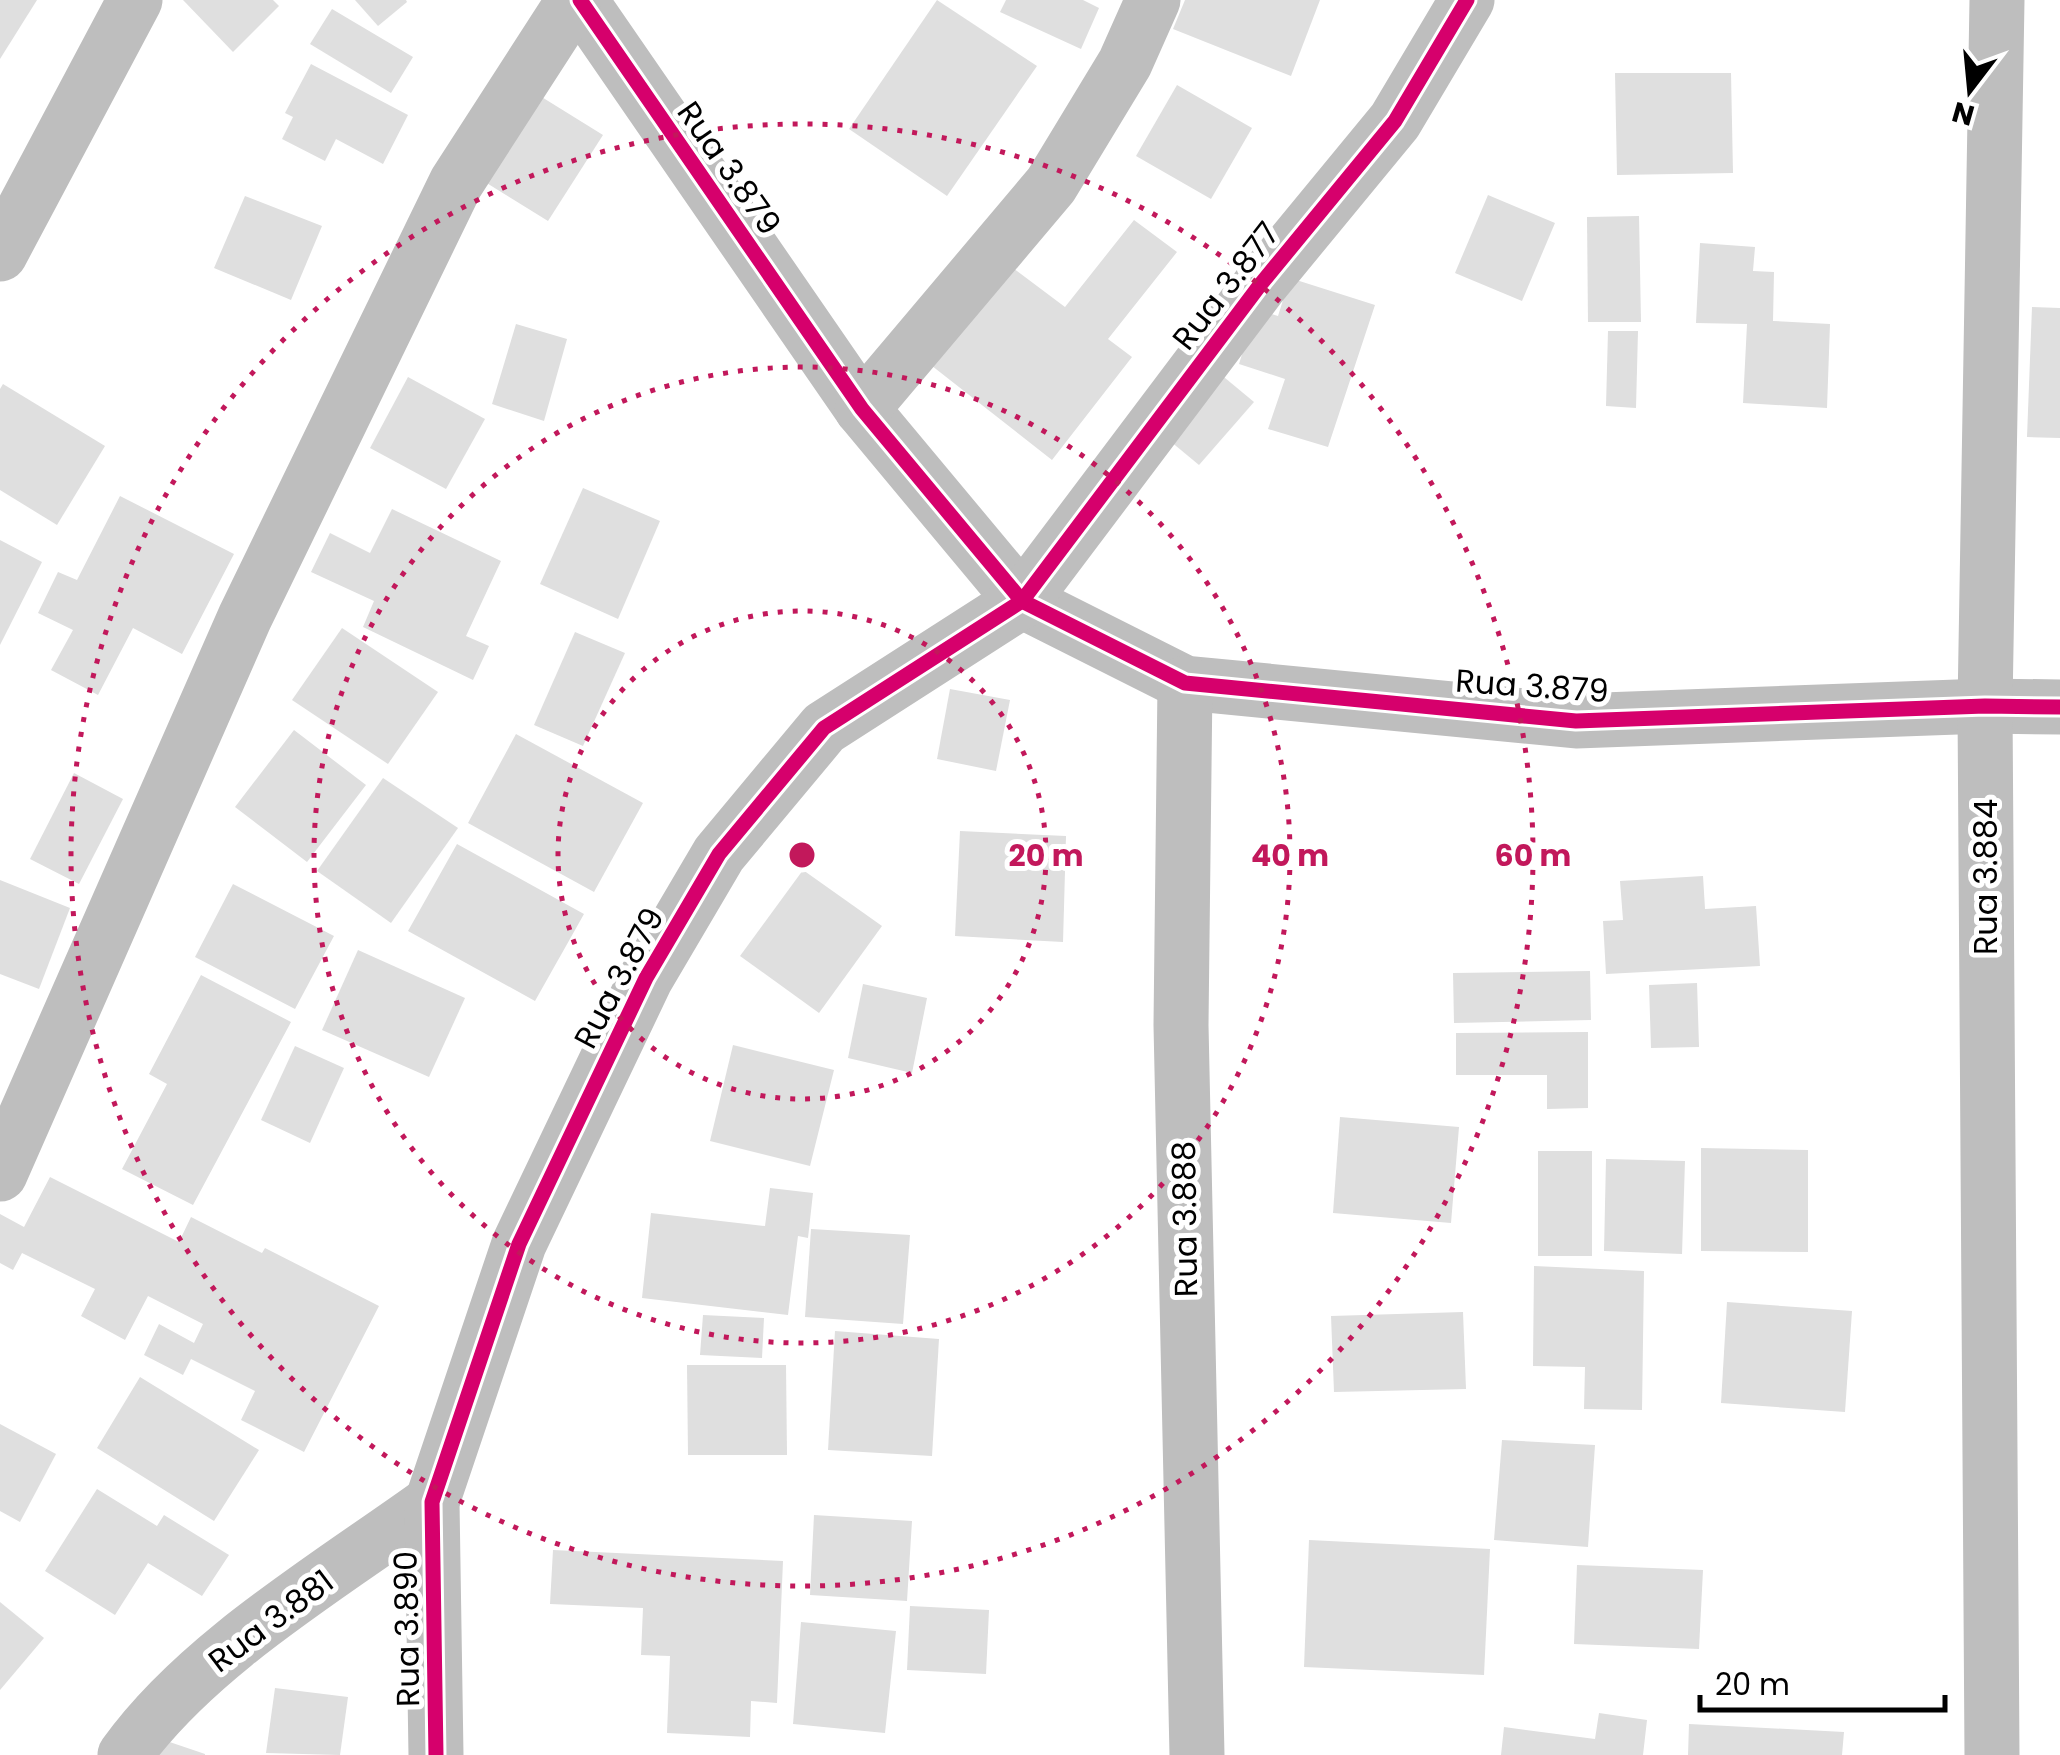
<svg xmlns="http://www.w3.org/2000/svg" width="2060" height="1755" font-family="Poppins,sans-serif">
  <rect width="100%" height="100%" fill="#fff"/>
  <g fill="#dfdfdf">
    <path d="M0,0h37l-37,59z"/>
    <path d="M183,0h90l6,6 -46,46z"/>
    <path d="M355,0h51l1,2 -29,24z"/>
    <path d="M937,0l100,66 -90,130 -98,-67z"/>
    <path d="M1006,0h77l16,8 -18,41 -81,-37z"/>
    <path d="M1185,0h135l-29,76 -118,-47z"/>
    <path d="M332,9l81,48 -22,36 -81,-49z"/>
    <path d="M311,64l97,51 -25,49 -47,-25 -11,22 -43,-22 11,-22 -8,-4z"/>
    <path d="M1615,73h116l2,100 -116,2z"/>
    <path d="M1177,85l75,43 -41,71 -75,-43z"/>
    <path d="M532,91l71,44 -55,86 -71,-44z"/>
    <path d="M1488,195l67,28 -33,78 -67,-28z"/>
    <path d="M245,196l77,30 -31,74 -77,-32z"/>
    <path d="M1639,216l2,106h-53l-1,-105z"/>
    <path d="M1134,220l43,32 -69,87 24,18 -80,103 -125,-98 78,-100 60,45z"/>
    <path d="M1700,243l55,4 -2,24 21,1 -1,49 57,3 -3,84 -84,-5 4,-79 -51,-1z"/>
    <path d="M1290,278l85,27 -47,142 -60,-18 17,-50 -46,-15 17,-55 22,7z"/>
    <path d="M2032,307l28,1v130l-33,-1z"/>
    <path d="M516,324l51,15 -23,82 -52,-17z"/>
    <path d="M1608,331h30l-2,77 -30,-2z"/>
    <path d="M1213,368l41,34 -55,63 -41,-34z"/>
    <path d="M408,377l77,42 -39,70 -76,-41z"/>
    <path d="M3,384l102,62 -48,79 -57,-35v-101z"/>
    <path d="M583,488l77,33 -42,98 -78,-35z"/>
    <path d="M120,496l114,58 -52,100 -49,-26 -35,67 -47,-25 22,-40 -35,-17 20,-41 19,8z"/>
    <path d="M392,509l109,52 -35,75 23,10 -16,34 -110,-53 11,-26 -63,-29 19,-39 40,20z"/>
    <path d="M0,540l42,22 -42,83z"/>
    <path d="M342,628l96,64 -50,72 -96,-64z"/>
    <path d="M575,632l50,21 -42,93 -49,-21z"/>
    <path d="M950,689l60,11 -14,71 -59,-12z"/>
    <path d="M294,730l72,55 -59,77 -72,-55z"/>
    <path d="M516,734l127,69 -49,89 -126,-69z"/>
    <path d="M74,773l49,26 -44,85 -49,-25z"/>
    <path d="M383,778l75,50 -67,95 -74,-52z"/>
    <path d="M960,831l106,5 -3,106 -108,-6z"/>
    <path d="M457,844l127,70 -49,87 -127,-70z"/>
    <path d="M803,870l79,56 -63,87 -79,-57z"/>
    <path d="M1703,876l2,33 51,-3 4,60 -154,8 -3,-53 20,-1 -3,-39z"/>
    <path d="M0,880l70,28 -31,81 -39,-15z"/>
    <path d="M233,884l101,52 -39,73 -100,-52z"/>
    <path d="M358,950l107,48 -36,79 -107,-47z"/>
    <path d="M1590,971l1,49 -137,3 -1,-50z"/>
    <path d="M201,975l90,47 -98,183 -71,-36 45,-85 -18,-10z"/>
    <path d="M1697,983l2,64 -48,1 -2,-63z"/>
    <path d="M863,984l64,14 -15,75 -64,-15z"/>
    <path d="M1588,1032v76l-41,1v-34h-91v-42z"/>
    <path d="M733,1045l101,25 -24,96 -100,-25z"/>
    <path d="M295,1046l49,22 -34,75 -49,-23z"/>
    <path d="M1340,1117l119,10 -8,96 -118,-10z"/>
    <path d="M1701,1148l107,2v102l-107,-1z"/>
    <rect x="1538" y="1151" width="54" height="105"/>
    <path d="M1606,1159l79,2 -3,93 -78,-3z"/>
    <path d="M50,1177l129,65 12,-25 71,36 3,-5 114,58 -75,146 -63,-32 14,-29 -64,-32 -8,16 -39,-20 15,-31 35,19 9,-19 -55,-28 -23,44 -44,-24 14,-27 -73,-36 -9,17 -13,-7v-49l24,13z"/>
    <path d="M770,1188l43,5 -5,45 -10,-2 -10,79 -146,-17 9,-85 114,13z"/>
    <path d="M811,1229l99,6 -7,89 -98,-7z"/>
    <path d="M1534,1266l110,5 -2,139 -58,-1 1,-42 -52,-1z"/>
    <path d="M1727,1302l125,9 -7,101 -124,-9z"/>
    <path d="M1463,1312l3,77 -132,3 -3,-76z"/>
    <path d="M703,1315l61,3 -2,40 -62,-3z"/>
    <path d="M835,1331l104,8 -7,117 -104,-6z"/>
    <path d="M687,1365h99l1,90h-99z"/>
    <path d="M140,1377l119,73 -45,71 -117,-73z"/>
    <path d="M0,1424l56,30 -36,68 -20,-11z"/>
    <path d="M1502,1440l93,5 -7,102 -94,-7z"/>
    <path d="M97,1489l60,37 7,-11 65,40 -27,41 -54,-33 -33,52 -70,-44z"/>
    <path d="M814,1515l98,6 -5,80 -97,-6z"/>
    <path d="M1309,1540l181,9 -6,126 -180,-8z"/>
    <path d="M553,1550l230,11 -6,142 -26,-2 -1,36 -83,-4 3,-77 -29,-1 2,-47 -93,-4z"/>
    <path d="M1577,1565l126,5 -4,79 -125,-5z"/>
    <path d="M0,1602l44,36 -44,52z"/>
    <path d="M910,1606l79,4 -3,64 -79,-4z"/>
    <path d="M801,1622l95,9 -11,102 -92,-9z"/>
    <path d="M275,1688l73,9 -8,58 -74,-2z"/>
    <path d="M1599,1713l48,7 -4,35h-142l3,-28 91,12z"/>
    <path d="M1689,1724l155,8 -2,23h-154z"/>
    <path d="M149,1735l56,19v1h-63z"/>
  </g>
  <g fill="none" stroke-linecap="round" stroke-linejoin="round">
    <g stroke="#bebebe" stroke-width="55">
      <path d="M580,0l282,409 160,192 163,82 391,38 409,-15 75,1"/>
      <path d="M0,254l135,-254"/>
      <path d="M862,409l189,-224 74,-122 28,-63"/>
      <path d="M1185,683l-4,342 16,730"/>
      <path d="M0,1174l245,-557 211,-434 118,-183"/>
      <path d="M125,1755c72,-101 206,-180 307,-253"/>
      <path d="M436,1755l-4,-253 87,-258 127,-266 73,-124 105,-126 198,-127 238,-316 135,-164 72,-121"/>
      <path d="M1992,1755l-7,-1049 12,-706"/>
    </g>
    <defs>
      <g id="cycleway">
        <path d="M580,0l282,409 160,192 163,82 391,38 409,-15 75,1"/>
        <path d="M436,1755l-4,-253 87,-258 127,-266 73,-124 105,-126 198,-127 238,-316 135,-164 72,-121"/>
      </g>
    </defs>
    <use href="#cycleway" stroke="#fff" stroke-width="21"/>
    <use href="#cycleway" stroke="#d6006c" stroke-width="15"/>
  </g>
  <g fill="none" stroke="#c2185b" stroke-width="5" stroke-dasharray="5 10">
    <circle cx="802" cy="855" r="244"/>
    <circle cx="802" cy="855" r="488"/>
    <circle cx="802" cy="855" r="731"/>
  </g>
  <g text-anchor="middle" stroke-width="10" stroke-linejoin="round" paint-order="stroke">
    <g font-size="32" fill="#000" stroke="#fff">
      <text transform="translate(729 168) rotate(55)" y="11">Rua 3.879</text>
      <text transform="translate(1226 286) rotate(-52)" y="11">Rua 3.877</text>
      <text transform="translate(1532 686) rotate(4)" y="11">Rua 3.879</text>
      <text transform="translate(1986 877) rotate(-90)" y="11">Rua 3.884</text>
      <text transform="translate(619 978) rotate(-62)" y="11">Rua 3.879</text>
      <text transform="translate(1185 1219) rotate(-91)" y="11">Rua 3.888</text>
      <text transform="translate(271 1621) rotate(-37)" y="11">Rua 3.881</text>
      <text transform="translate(407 1629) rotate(-91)" y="11">Rua 3.890</text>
    </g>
  </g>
  <circle cx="802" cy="855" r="15" fill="#c2185b" stroke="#fff" stroke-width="5"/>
  <g font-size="30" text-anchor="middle" font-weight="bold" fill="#c2185b" stroke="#fff" stroke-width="10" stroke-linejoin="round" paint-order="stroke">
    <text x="1046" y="866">20 m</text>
    <text x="1290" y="866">40 m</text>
    <text x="1533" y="866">60 m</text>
  </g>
  <g transform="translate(1970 90) rotate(196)" stroke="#ffffff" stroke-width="8" paint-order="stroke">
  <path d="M0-8L18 38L0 25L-18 38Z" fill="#000000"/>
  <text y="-15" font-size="28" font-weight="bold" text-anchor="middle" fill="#000000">N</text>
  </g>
  <path d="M1700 1695v15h245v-15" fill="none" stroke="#000000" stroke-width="5"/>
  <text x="1715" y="1695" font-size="30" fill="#000000" stroke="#ffffff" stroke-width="8" paint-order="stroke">20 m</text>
</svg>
